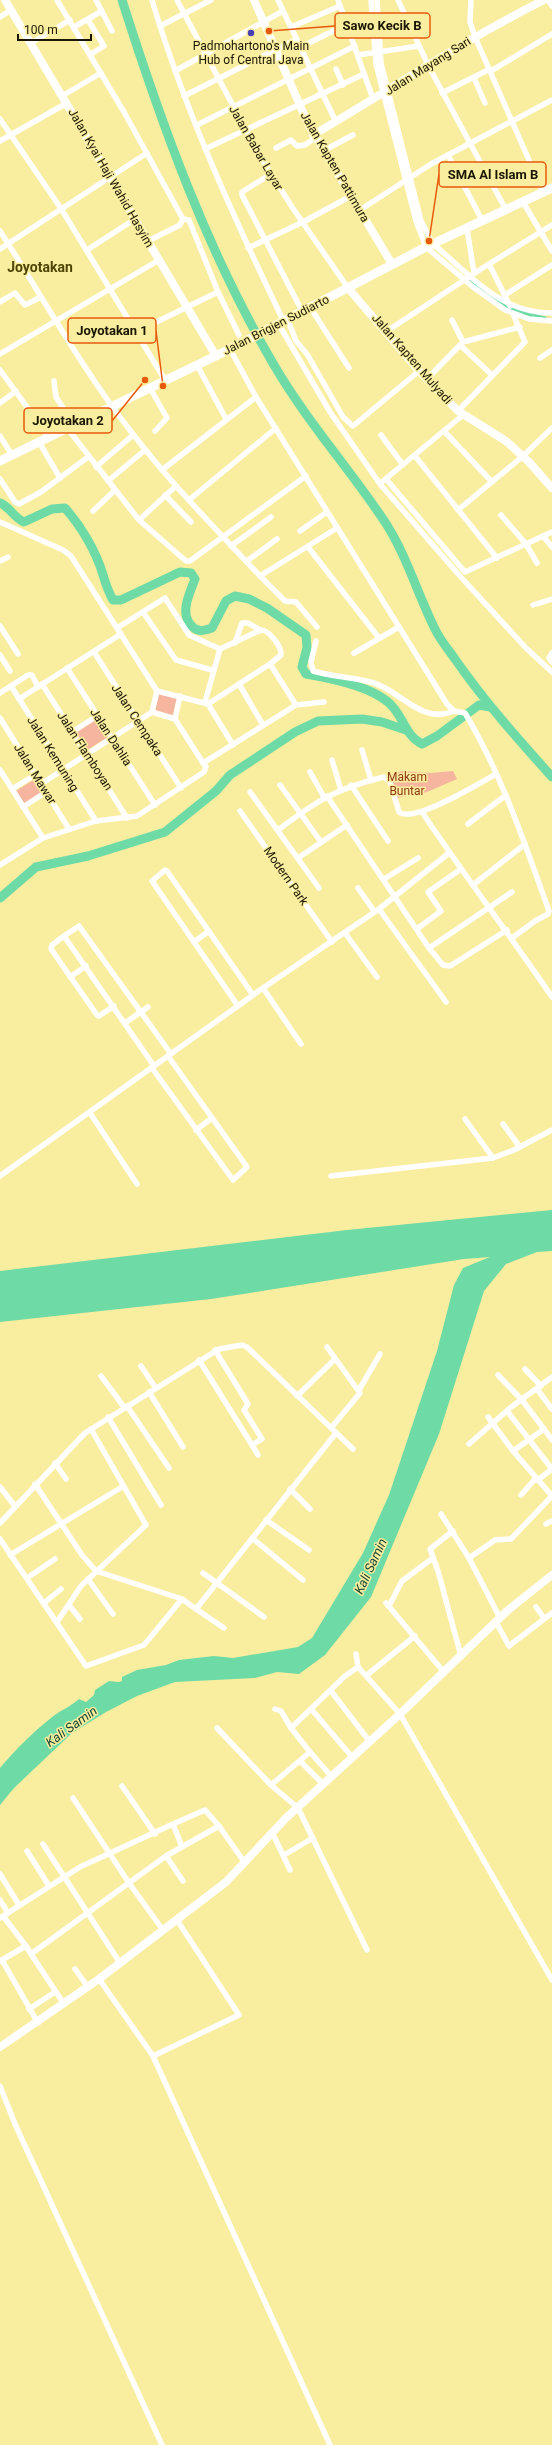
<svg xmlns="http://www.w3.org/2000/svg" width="552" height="2445" font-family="Roboto,sans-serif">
  <rect width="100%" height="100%" fill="#f9ed9f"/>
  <g fill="#f6b59e">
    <path d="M159,693l18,5 -4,17 -18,-4z"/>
    <path d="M96,719l12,18 -21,13 -11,-17z"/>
    <path d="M402,771l29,2 22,-2 4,8 -30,13 -30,6 -8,-23z"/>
    <path d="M35,779l8,13 -19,12 -8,-13z"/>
  </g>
  <path fill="#6edba6" d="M552,1210v41l-15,1 -31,12 -22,27 -45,143 -68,163 -46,58 -26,19 -22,-2 -22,6 -80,4 -38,14 -31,16 -34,21 -58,55 -14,17v-37c15,-18 32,-35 51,-50 8,-7 19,-11 28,-19l7,3 8,-7 1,-5 14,-9 10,1 3,-1v-4l15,-7 29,-5 13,-5 35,-4 19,2 65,-11 14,-9 51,-85 26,-58 48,-144 17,-66 9,-17 27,-11 -26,2 -253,40 -211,23v-51l347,-41z"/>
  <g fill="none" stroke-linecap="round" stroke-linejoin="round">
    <path stroke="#6edba6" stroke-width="5" d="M467,279l47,31 31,9"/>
    <g stroke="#6edba6" stroke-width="9">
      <path d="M122,0c40,126 85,251 152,365 32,55 74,102 109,154 23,34 34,74 52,110 5,11 13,20 20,30 29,42 63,80 97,118"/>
      <path d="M0,503c10,4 14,15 24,19l28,-13 13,-1c16,18 31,43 38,67 3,10 5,16 10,25h8l59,-28 11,1 4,6c-5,14 -15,32 -5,45 7,9 13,7 22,4l14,-27 9,-5 14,3 18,9 39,27 1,13 -5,19 4,7c24,4 63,12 82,28 15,12 16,33 34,42l15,-8 42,-31 11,2"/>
      <path d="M0,898l36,-31 52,-11 77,-24 51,-41 14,-16 65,-43 23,-11 44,-2 20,3 24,8"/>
    </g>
    <g stroke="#fff" stroke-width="5.5">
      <path d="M57,0l67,112 59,107"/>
      <path d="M96,0l16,31"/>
      <path d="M152,0c33,111 81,216 131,320"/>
      <path d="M177,0l80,151 35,56 56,81"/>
      <path d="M278,0l58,122"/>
      <path d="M338,0l35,99"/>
      <path d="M371,0l5,64 40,157 10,26 47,40 32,23 24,9 23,2"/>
      <path d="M377,0l4,63 40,158 12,23c38,31 66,69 119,69"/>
      <path d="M398,0l31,67 77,143"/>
      <path d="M471,0l-1,22 5,15 68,155"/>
      <path d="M548,0l4,6"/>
      <path d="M0,17l11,-7"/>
      <path d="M88,20l16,26 -13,8"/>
      <path d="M160,26l51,-26"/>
      <path d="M74,27l28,-16"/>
      <path d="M291,27l49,-21"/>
      <path d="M31,43l39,-23"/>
      <path d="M301,47l46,-23"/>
      <path d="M358,55l61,-9"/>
      <path d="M336,69l7,16"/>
      <path d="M175,71l108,-60"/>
      <path d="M491,71l61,-37"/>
      <path d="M474,78l11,25"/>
      <path d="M442,93l48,-24"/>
      <path d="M62,96l39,-23"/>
      <path d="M184,96l113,-57"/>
      <path d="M0,119l62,91 103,170"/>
      <path d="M197,125l158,-79"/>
      <path d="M0,141l67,-38"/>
      <path d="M276,148l15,-8 6,6 8,-1 10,-7"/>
      <path d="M205,149l159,-75"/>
      <path d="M323,151l30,-16"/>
      <path d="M448,155l35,67"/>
      <path d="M271,174l-29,18v3l60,116"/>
      <path d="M523,202l29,49"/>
      <path d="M360,210l71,-46 121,-64"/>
      <path d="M183,219l6,1 29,72 21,43"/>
      <path d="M467,229l7,44"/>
      <path d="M0,231c44,68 83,140 133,203 39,51 84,96 127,142l77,-48"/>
      <path d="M148,241l32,-16 3,-6"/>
      <path d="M248,248l55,-26 48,-26"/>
      <path d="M0,249l147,-96"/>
      <path d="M87,250l48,-31"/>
      <path d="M489,264l21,42"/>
      <path d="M505,295l47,-30"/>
      <path d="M0,302l15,-9 10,12 16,-8"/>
      <path d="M310,307l39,61"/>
      <path d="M287,318l9,23 11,13 36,63 10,9 66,-55"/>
      <path d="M452,320l11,22 57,-15"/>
      <path d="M278,323l52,89 50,72 79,91 67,73 26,24"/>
      <path d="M387,331l94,-62 71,-44"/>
      <path d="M136,332l82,-40"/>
      <path d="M230,349l26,48 191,307 7,7 11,2c37,62 60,131 84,198l-1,3 -13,7 -23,17"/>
      <path d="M0,354l159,-94"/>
      <path d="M540,358l12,-8"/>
      <path d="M197,365l29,54"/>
      <path d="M0,370l49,67"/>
      <path d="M427,379l33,-34 32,30"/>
      <path d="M54,381l2,16 18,28"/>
      <path d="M150,388l17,30 -12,13"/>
      <path d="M0,403l16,-12"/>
      <path d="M458,411l67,-69 -12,-28"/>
      <path d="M67,428l72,92 47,41h4l116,-85"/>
      <path d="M444,431l48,51"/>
      <path d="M381,435l22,30"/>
      <path d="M0,436l12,19"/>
      <path d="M39,442l21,36"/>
      <path d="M415,456l82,102"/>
      <path d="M96,467l37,-32"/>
      <path d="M162,470l94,-73"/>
      <path d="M0,479l15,23 4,2 22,-12 47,-35"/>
      <path d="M386,479l79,93 87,-40"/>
      <path d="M108,481l37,-31"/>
      <path d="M383,481l80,-66"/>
      <path d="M165,495l26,27"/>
      <path d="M189,500l87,-72"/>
      <path d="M458,510l65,-54 29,-28"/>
      <path d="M93,511l22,-21"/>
      <path d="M501,515l25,29 11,19"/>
      <path d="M139,520l37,-34"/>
      <path d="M0,522l63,28 8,6 86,135 51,13 25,41"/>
      <path d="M300,531l27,-19"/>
      <path d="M543,536l9,11"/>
      <path d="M231,546l40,-29"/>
      <path d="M308,547l71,91"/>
      <path d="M0,561l8,-4"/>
      <path d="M247,561l30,-22"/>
      <path d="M260,576l25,25 11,1 21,25"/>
      <path d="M533,605l19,-6"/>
      <path d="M143,612l33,48 36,10"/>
      <path d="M0,626l18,28"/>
      <path d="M117,628l48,-30 24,37 31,14 41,-19c8,0 21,17 20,25l-11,9 -62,40"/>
      <path d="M316,641l-5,21 2,9c20,6 41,6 61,12 28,9 48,42 80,28"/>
      <path d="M235,643l7,-20h6l12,7"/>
      <path d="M94,652l87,136"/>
      <path d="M354,653l45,-26"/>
      <path d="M552,653l-3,5 3,4"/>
      <path d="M0,655l10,16"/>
      <path d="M270,664l26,41"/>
      <path d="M67,668l88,137"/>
      <path d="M42,684l85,134"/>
      <path d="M239,684l24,41"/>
      <path d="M11,686l85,135"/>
      <path d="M0,693l28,-18h4l6,12"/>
      <path d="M19,699l102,-65"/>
      <path d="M205,702l15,-53"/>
      <path d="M152,712l23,7 28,44"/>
      <path d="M0,718l69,111"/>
      <path d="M175,719l5,-23"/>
      <path d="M72,732l25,-16"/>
      <path d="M362,750l9,30"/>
      <path d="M332,760l9,30"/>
      <path d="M0,770l43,68"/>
      <path d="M310,772l14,25"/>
      <path d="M41,784l111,-72 5,-21"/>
      <path d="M280,785l41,57"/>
      <path d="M351,785l37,56"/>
      <path d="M12,789l23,-14"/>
      <path d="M250,792l69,96"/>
      <path d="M327,796l102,152 14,17 7,1 57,-36"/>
      <path d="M23,807l23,-15"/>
      <path d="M240,811l92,131"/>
      <path d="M422,812c42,63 88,123 130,185"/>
      <path d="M468,824l38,-29"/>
      <path d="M278,830c37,-28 57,-41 102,-52l4,-1 6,5 9,30c14,12 81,-29 97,-38"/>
      <path d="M298,858l49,-33"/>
      <path d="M0,865l43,-27 53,-17 41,-5 67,-44 2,-5 -3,-4 93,-58 28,-3"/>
      <path d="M384,879l34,-21"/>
      <path d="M473,885l52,-41"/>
      <path d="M358,888l16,23"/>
      <path d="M379,909l67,93"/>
      <path d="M417,929l24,-18 -13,-19 33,-23"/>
      <path d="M345,933l32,44"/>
      <path d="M64,936l-12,9 -1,4 46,66 2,1 15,-10"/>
      <path d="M194,942l15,-11"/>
      <path d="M429,948l83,-56"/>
      <path d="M70,977l16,-11"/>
      <path d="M263,988l38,56"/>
      <path d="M238,1006l-86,-125 13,-11 2,1 86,124"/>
      <path d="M125,1023l23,-16"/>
      <path d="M154,1066l-90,-130 15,-10 92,128"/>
      <path d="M152,1068l81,112 14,-13 -79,-111"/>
      <path d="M90,1113l47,71"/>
      <path d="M465,1119l28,39"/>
      <path d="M503,1124l17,23"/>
      <path d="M196,1130l16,-12"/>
      <path d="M0,1176l263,-188 116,-79 70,-56"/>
      <path d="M331,1176l162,-18 21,-8 38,-20"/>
      <path d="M327,1347l33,46 -29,35"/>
      <path d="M199,1360l53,85 10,-6 -18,-29 4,-6 -33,-54"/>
      <path d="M141,1366l14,21"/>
      <path d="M525,1369l16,17"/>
      <path d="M498,1375l24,25 22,29"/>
      <path d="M101,1376l23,31"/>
      <path d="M537,1389l15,20"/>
      <path d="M359,1390l21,-36"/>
      <path d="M149,1392l34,55"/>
      <path d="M297,1396l37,-36"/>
      <path d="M127,1406l42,62"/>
      <path d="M507,1411l45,58"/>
      <path d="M108,1417l53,88"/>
      <path d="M488,1417l25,34 39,45"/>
      <path d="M469,1444l41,-36 42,-31"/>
      <path d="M252,1445l6,10"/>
      <path d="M513,1451l31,-22 8,11"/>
      <path d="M55,1463l11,16"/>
      <path d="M538,1480l14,-11"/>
      <path d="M35,1484l47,71 14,16 86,28 14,10 140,-176"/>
      <path d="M0,1487l15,19"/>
      <path d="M290,1489l20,20"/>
      <path d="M521,1495l15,-17"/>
      <path d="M441,1514l28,44 31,60"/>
      <path d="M266,1520l43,30"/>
      <path d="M0,1523l85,-90 134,-84 23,-4 5,2 106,102"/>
      <path d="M546,1524l6,-3"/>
      <path d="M453,1531l-23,18 8,22 23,85"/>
      <path d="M252,1538l51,42"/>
      <path d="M0,1539l86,127 58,-21 38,-46"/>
      <path d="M10,1555l112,-68"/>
      <path d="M469,1558l26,-18 16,-1 41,-43"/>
      <path d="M203,1573l61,44"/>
      <path d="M27,1578l28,-19"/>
      <path d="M88,1579l25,35"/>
      <path d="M44,1603l17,-14"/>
      <path d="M386,1603l57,68"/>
      <path d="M69,1605l11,14"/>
      <path d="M389,1606l13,-25 31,-23"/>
      <path d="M536,1607l8,11"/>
      <path d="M196,1609l28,19"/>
      <path d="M57,1622l24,-36 65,-61 -55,-96"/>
      <path d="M496,1622l13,24 43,-33"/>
      <path d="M356,1654l2,13 42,47 152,266"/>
      <path d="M367,1675l48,-39"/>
      <path d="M331,1691l39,51"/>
      <path d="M275,1709l6,2 10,17"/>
      <path d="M312,1710l41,48"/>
      <path d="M217,1728l54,57 27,23 69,142"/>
      <path d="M310,1752l-19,-24 54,-52 13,-9"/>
      <path d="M300,1761l23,23"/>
      <path d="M271,1785l39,-33 22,25"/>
      <path d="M122,1786l33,48"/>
      <path d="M73,1798l56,85 34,47"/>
      <path d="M173,1824l32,-14 14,16"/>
      <path d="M272,1832l18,38"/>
      <path d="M43,1844l77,119"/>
      <path d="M27,1851l22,35"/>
      <path d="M284,1855l29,-17"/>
      <path d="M166,1856l17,25"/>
      <path d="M0,1874l19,31"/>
      <path d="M0,1900l8,13"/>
      <path d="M3,1916l23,30"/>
      <path d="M0,1918l80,-51 93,-43 9,23"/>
      <path d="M31,1954l33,50"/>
      <path d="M2,1960l36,63"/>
      <path d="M0,1961l26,-15 5,8 135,-98 53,-30 26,37"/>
      <path d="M75,1969l13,18"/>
      <path d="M99,1979l54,77 177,389"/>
      <path d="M29,2009l26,-17"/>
      <path d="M153,2056l86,-41 -62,-95"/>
      <path d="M0,2086l15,38 147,321"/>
    </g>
    <g stroke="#fff" stroke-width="8">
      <path d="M5,0l211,356"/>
      <path d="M254,0l55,126 83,138"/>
      <path d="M313,135c77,-45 151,-95 231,-135"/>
      <path d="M348,288l71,83 39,40 48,30 23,21 23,26"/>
      <path d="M0,2047l99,-68 127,-97 61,-65 113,-103 107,-103 45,-36"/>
    </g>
    <path stroke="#fff" stroke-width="9" d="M0,461l230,-112 196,-102 126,-59"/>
  </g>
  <circle fill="#4a40b6" stroke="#f9ed9f" stroke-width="1.5" cx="251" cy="33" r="4"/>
  <g text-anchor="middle" stroke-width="3" stroke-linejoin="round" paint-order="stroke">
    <g font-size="12" fill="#191501" stroke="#f9ed9f">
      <text x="251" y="50">Padmohartono's Main<tspan x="251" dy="14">Hub of Central Java</tspan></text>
    </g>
    <g font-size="12" fill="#191501" stroke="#f9ed9f">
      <text transform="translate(428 66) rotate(-32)" y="4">Jalan Mayang Sari</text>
      <text transform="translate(256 148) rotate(60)" y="4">Jalan Babar Layar</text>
      <text transform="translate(335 167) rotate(60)" y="4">Jalan Kapten Pattimura</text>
      <text transform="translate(111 178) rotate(60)" y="4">Jalan Kyai Haji Wahid Hasyim</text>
      <text transform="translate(276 325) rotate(-27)" y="4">Jalan Brigjen Sudiarto</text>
      <text transform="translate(412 359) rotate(49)" y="4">Jalan Kapten Mulyadi</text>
      <text transform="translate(137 720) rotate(57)" y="4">Jalan Cempaka</text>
      <text transform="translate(111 737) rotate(57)" y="4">Jalan Dahlia</text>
      <text transform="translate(85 751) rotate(57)" y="4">Jalan Flamboyan</text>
      <text transform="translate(53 754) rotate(58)" y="4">Jalan Kemuning</text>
      <text transform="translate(35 774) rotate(58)" y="4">Jalan Mawar</text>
      <text transform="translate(286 876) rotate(55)" y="4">Modern Park</text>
    </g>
    <g font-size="12" fill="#8d3814" stroke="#f9ed9f">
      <text x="407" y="781">Makam<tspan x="407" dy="14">Buntar</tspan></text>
    </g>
    <g font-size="13" font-style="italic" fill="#16442f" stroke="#f9ed9f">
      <text transform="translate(370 1566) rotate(-65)" y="5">Kali Samin</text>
      <text transform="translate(71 1726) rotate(-36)" y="5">Kali Samin</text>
    </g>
    <g font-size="14" font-weight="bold" fill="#4e4505" stroke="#f9ed9f">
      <text x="40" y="272">Joyotakan</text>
    </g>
  </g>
  <path fill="none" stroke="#e8590c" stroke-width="1.5" d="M269 31L335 26M429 241L439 174M163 386L156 331M145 380L112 421"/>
  <g fill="#e8590c" stroke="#f9ed9f" stroke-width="1.5">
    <circle cx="269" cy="31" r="4"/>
    <circle cx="429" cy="241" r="4"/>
    <circle cx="163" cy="386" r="4"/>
    <circle cx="145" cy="380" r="4"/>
  </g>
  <g fill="#f9ed9f" stroke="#e8590c" stroke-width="1.5">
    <rect x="335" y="13" width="95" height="25" rx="4"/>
    <rect x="439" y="162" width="107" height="25" rx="4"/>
    <rect x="68" y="318" width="88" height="25" rx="4"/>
    <rect x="24" y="408" width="88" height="25" rx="4"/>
  </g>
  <g font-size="13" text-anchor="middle" font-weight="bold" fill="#191501">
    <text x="382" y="30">Sawo Kecik B</text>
    <text x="493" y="179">SMA Al Islam B</text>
    <text x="112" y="335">Joyotakan 1</text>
    <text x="68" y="425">Joyotakan 2</text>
  </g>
  <path d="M18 34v6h73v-6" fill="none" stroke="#191501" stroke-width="2"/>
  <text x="24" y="34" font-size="12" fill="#191501" stroke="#f9ed9f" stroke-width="3" paint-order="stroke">100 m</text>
</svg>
